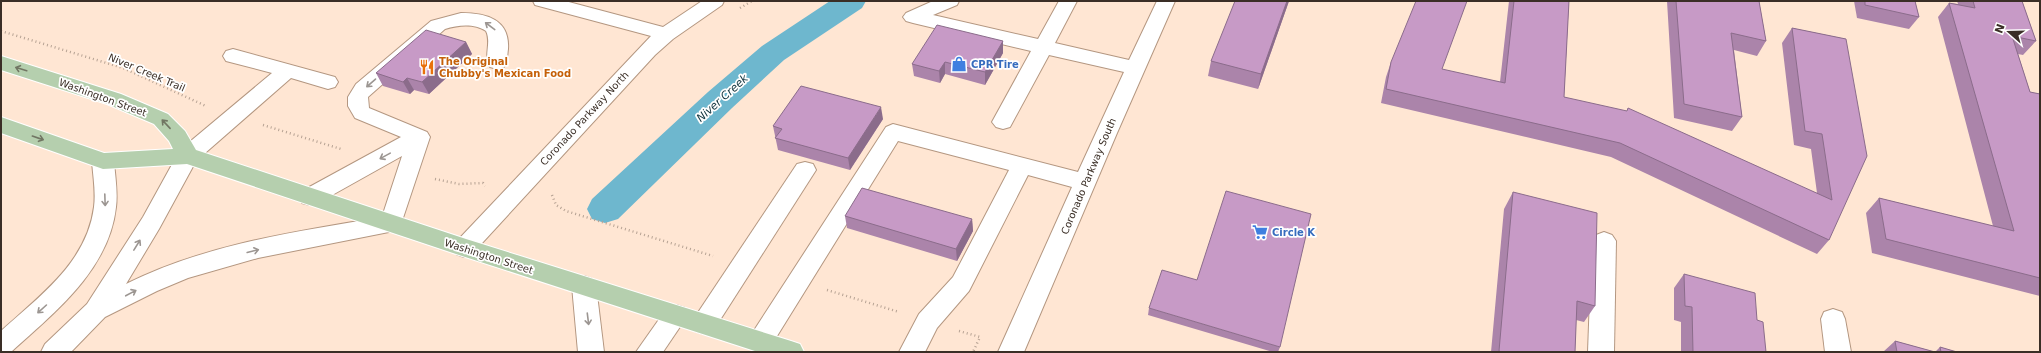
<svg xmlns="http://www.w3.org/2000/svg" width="2041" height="353" font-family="'DejaVu Sans',sans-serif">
  <rect width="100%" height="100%" fill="#ffe6d3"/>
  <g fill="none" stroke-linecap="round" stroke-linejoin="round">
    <path fill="#6eb7ce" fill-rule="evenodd" d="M830,1h36l-4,7 -78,52 -52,48 -114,111 -13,4 -13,-4 -5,-10 5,-10 116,-107 54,-46z"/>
    <defs>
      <g id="minor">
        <path d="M533,1h32l98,26 39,-26h22l-2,4 -49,34 -18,16 -183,199 -8,3 -8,-3 -4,-6 4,-6 195,-206 -116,-31z"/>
        <path d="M933,1h26l-2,4 -24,10 105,24 21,-38h18l-22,42 74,17 28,-59h18l-58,132 -93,219h-26l74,-165 -44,-12 -59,116 -32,37 -12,24h-26l20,-38 34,-37 56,-107 -111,-29 -129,208 -7,3 -11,-3 -3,-7 3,-7 135,-208 7,-3 185,48 46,-100 -75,-17 -39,72 -7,2 -7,-2 -4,-5 39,-71 -118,-28 -7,-2 -3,-4 3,-4z"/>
        <path d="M461,13c25,0 49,6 47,36 -1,6 0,12 -4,18l-7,2 -7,-2c-7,-11 2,-24 -4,-36 -12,-8 -28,-6 -41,-2l-77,68 1,11 58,24 3,5 -31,93 -141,28 -70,20 -31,13 -52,26 -34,35h-30l4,-8 42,-40 56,-87 37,-67 92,-77 -46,-12 -3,-5 3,-5 7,-2 102,28 3,5 -3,5 -7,2 -37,-11 -95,83 -37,68 -33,55c80,-40 169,-52 256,-67l20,-61 -84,47 -8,2 -8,-2 -3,-6 3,-6 99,-54 -46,-19 -7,-12v-9l8,-13 75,-63z"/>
        <path d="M103,153l8,2 3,6c1,15 4,31 2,46 -7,63 -61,105 -105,145h-10v-21c39,-35 86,-69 93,-124 2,-15 -1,-31 -2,-46l3,-6z"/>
        <path d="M805,162l8,2 3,6 -103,161 -9,3 -9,-3 -3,-7 3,-7 102,-153z"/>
        <path d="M1604,232l8,3 4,6 -2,111h-26l4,-111 4,-6z"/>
        <path d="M584,276l8,3 4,7 8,66h-26l-6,-66 4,-7z"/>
        <path d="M676,305l9,3 3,7 -25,37h-27l31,-44z"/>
        <path d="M1833,309l9,3 3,7 6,33h-26l-4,-33 3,-7z"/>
      </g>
      <path id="major" d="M1,56l120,38 47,20 17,17 11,19 270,89 325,102 9,3 4,8h-46l-302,-98 -269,-90 -84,5 -102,-36v-16l103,36 69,-4 -4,-8 -15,-17 -47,-20 -106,-34z"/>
    </defs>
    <use href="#minor" stroke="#b49781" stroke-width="2"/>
    <use href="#major" stroke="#fff" stroke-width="2"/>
    <g stroke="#b6a293" stroke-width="2.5" stroke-dasharray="1 3" stroke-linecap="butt">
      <path d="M740,8l12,-7"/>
      <path d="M1,31l122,37 83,38"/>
      <path d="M263,125l78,24"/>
      <path d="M435,179l24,5 24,-1 2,3"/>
      <path d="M552,195l4,10 10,6 147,45"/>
      <path d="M827,290l72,22"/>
      <path d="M959,331l21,6 -7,15"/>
    </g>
    <use href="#minor" fill="#fff" fill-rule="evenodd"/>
    <use href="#major" fill="#b5cfae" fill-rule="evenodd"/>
  </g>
  <g fill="#ab84aa">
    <path d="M1289,1l-31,88 -50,-13 3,-15z"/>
    <path d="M1509,1h60l-5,96 253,96 -6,-44 -17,-4 -12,-102 10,-15 54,11 -17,201 -12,14 -206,-97 -230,-54 5,-26 5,-15 109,20z"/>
    <path d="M1667,1h92l7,40 -9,15 -23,-6 8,67 -10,14 -58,-13z"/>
    <path d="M1854,1h61l4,16 -10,12 -52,-11z"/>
    <path d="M1957,1h65l14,40 -13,14 -5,-1 12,38 10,2v202l-168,-43 -6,-40 13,-15 114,28 -55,-209 11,-14 9,1z"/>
    <path d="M1003,41v12l-18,32 -40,-11 -5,9 -26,-7 -2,-12z"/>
    <path d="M466,42l6,12 -43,40 -15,-4 -4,4 -27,-8 -7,-13z"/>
    <path d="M883,119l-33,51 -72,-20 -5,-24z"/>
    <path d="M1513,192l82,114 -11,16 -8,-2 -1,32h-84l13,-143z"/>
    <path d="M845,216l127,3 1,12 -16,30 -110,-33z"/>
    <path d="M1684,274l73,46 9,32h-85v-30l-7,-2v-32z"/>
    <path d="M1149,308l131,39 -2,5h-5l-125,-37z"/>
    <path d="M1895,341l40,11 5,-5 17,5h-74z"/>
  </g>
  <g fill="#8b6c8b">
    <path d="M1287,1h2l-31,88 3,-15z"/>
    <path d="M1003,41v12l-18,32v-13z"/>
    <path d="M466,42l6,12 -43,40 -7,-12z"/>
    <path d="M945,62v12l-5,9 -1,-12z"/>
    <path d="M407,78l7,12 -4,4 -7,-12z"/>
    <path d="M881,107l2,12 -33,51 -2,-12z"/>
    <path d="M972,219l1,12 -16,30 -1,-12z"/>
  </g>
  <g fill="#c79ac6" stroke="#8b6c8b">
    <path d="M1235,1h52l-26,73 -50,-13z"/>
    <path d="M1416,1h51l-25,68 63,14 9,-82h55l-5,96 63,14 1,-3 204,92 -10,-66 -17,-3 -13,-103 54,11 21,117 -38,84 -209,-97 -234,-54 5,-27z"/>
    <path d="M1676,1h83l7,40 -35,-8 11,84 -58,-13z"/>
    <path d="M1865,1h50l4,16 -54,-12z"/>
    <path d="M1973,1h49l14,40 -24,-5 18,56 10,2v184l-154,-39 -7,-41 135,33 -65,-228 26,5z"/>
    <path d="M937,25l66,16 -18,31 -40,-10 -6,9 -27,-7z"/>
    <path d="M426,30l40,12 -44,40 -15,-4 -4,4 -27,-9z"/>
    <path d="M801,86l80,21 -33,51 -73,-20 7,-9 -9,-3z"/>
    <path d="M862,188l110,31 -16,30 -111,-33z"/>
    <path d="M1226,191l85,23 -31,133 -131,-39 13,-38 35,10z"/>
    <path d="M1513,192l84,21 -2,93 -18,-5 -2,51h-73l-3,-1z"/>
    <path d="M1684,274l71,19 2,27 6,2 3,30h-73l-1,-45 -7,-1z"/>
    <path d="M1895,341l40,11h-38z"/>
    <path d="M1940,347l17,5h-16z"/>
  </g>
  <defs><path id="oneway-shaft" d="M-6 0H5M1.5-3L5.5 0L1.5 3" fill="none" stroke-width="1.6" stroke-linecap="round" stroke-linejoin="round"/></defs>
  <g stroke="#9c9692">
    <use href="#oneway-shaft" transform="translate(490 26) rotate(-143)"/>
    <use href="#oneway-shaft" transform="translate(371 83) rotate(139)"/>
    <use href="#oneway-shaft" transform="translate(385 156) rotate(151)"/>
    <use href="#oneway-shaft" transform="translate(105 200) rotate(88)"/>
    <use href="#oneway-shaft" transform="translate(137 245) rotate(-58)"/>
    <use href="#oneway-shaft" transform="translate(253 251) rotate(-14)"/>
    <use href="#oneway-shaft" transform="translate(131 293) rotate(-28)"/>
    <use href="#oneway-shaft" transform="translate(42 309) rotate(138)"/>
    <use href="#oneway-shaft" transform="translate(588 319) rotate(83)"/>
  </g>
  <g stroke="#717663">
    <use href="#oneway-shaft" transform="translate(21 69) rotate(-163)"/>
    <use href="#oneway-shaft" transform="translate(166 124) rotate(-133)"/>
    <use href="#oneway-shaft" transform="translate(38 138) rotate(19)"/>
  </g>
  <defs>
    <symbol id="shop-bare" viewBox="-9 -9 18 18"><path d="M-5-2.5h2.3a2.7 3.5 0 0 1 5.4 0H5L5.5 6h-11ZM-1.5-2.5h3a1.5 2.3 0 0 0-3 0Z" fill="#3f7fe0" stroke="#fff" stroke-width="2.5" paint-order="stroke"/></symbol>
    <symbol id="restaurant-bare" viewBox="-9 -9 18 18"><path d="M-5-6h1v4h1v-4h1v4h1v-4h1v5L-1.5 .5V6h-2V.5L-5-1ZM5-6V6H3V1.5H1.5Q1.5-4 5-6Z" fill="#e8710a" stroke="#fff" stroke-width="2.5" paint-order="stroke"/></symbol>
    <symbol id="supermarket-bare" viewBox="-9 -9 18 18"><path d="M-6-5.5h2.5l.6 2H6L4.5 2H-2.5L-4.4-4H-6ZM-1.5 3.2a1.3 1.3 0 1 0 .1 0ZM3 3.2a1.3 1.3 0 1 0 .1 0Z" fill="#3f7fe0" stroke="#fff" stroke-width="2.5" paint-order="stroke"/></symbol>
  </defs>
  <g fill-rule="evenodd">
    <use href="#shop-bare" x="948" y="53" width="22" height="22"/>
    <use href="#restaurant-bare" x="416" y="56" width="22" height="22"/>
    <use href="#supermarket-bare" x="1249" y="221" width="22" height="22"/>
  </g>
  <g text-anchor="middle" stroke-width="3.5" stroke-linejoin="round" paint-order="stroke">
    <g font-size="10" font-weight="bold" fill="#c56008" stroke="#fff" text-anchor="start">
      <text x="439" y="65">The Original<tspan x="439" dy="12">Chubby's Mexican Food</tspan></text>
    </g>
    <g font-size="10" font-weight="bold" fill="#366cbe" stroke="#fff" text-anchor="start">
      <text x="971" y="68">CPR Tire</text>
      <text x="1272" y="236">Circle K</text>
    </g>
    <g font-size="10" fill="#3a2e26" stroke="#fff">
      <text transform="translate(147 72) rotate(23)" y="4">Niver Creek Trail</text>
      <text transform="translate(103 97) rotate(20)" y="4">Washington Street</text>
      <text transform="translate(584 118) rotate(-47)" y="4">Coronado Parkway North</text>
      <text transform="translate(1088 176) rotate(-67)" y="4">Coronado Parkway South</text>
      <text transform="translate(489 256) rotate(18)" y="4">Washington Street</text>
    </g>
    <g font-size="11" font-style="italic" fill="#0f333d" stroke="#fff">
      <text transform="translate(722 98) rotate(-42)" y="4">Niver Creek</text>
    </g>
  </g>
  <rect width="2041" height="353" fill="none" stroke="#3a2e26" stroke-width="4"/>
  <g transform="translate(2009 32) rotate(290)" stroke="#ffffff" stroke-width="3" paint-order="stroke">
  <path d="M0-3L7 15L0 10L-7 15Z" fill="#3a2e26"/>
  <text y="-6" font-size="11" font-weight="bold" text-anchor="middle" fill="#3a2e26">N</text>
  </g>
</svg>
